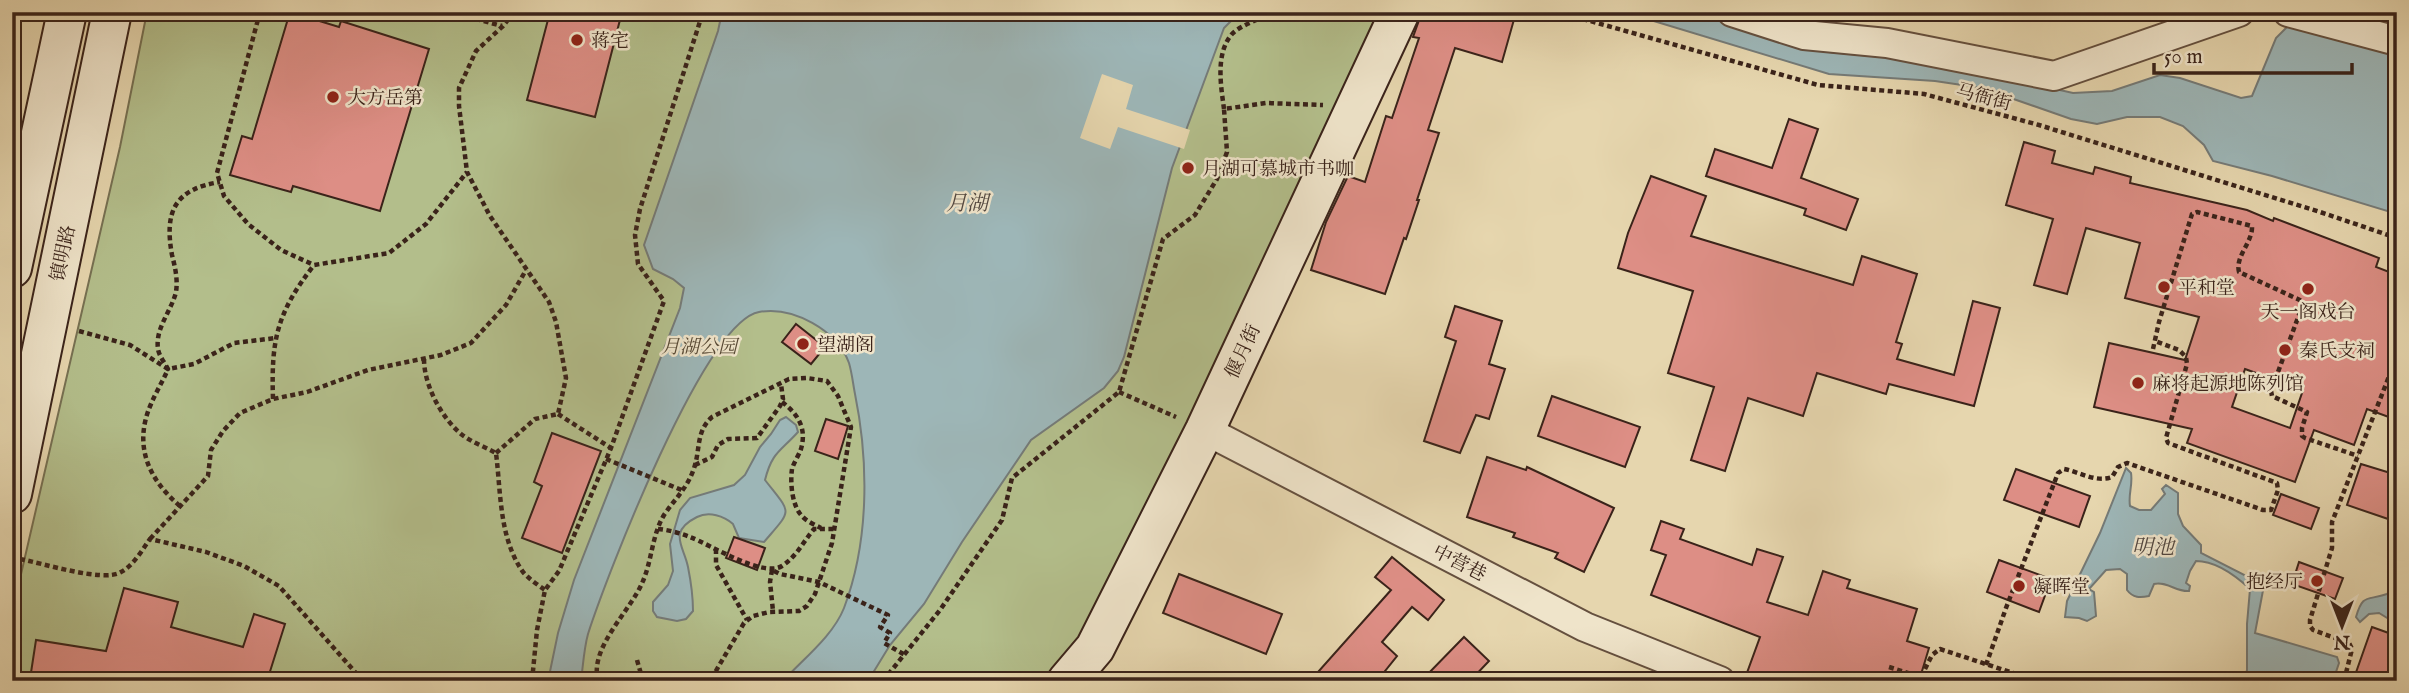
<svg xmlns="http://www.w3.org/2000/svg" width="2409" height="693" font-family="'IM FELL English','Noto Serif SC',serif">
  <rect width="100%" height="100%" fill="#e6d6ae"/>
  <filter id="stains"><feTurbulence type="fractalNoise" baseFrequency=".00286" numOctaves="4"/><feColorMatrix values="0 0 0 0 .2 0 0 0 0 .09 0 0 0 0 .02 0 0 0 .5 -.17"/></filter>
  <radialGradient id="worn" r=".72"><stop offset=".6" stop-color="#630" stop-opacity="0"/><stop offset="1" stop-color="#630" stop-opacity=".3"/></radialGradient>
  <path fill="#b3be8b" stroke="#767052" stroke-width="2" d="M147,12h1238l-142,304 -186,365h-1045v-68l108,-466z"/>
  <g fill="#9db6b7" stroke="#757b78" stroke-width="2">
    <path d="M722,12h535l-23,6 -10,10 -52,140 -48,189 -6,14 -14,17 -73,52 -69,102 -38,62 -34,41 -22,36h-85c20,-22 50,-45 61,-73 25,-66 25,-145 11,-214 -2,-10 -3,-21 -6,-31 -12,-33 -56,-57 -90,-51 -55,10 -153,266 -171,322 -4,14 -5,32 -7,47h-33l10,-48 16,-53 106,-272 4,-20 -11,-9 -20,-10 -9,-24 74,-214z"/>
    <path d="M1624,12h85l120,40 107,10 137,31 39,-2 48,-16 20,3 61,20 11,-2 24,-58 11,-11 20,-1 90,26v162l-125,-38 -59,-15 -9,-16 -21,-19 -23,-9h-33l-30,7 -26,-5 -89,-31 -47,-7 -106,-7z"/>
    <path d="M786,417l10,8 2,7c-18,20 -26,20 -33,48 27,35 28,28 -1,62l-25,-4 -6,-14c-9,-8 -24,-13 -36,-7 -30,15 -13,29 -9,50 3,15 5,30 5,44l-7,8 -9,2 -20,-4 -4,-6v-9l15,-17 5,-14 -3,-27 10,-34 10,-12 44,-13 11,-10 15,-28 11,-13 9,-14z"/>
    <path d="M2126,468l5,5c2,12 -3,21 -1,33l9,4h12l14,-16 -3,-5 4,-4 12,8v21l5,12 18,19v8l63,32 -9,48 82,24 2,6 -6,18h-89l3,-11v-46l3,-35c-14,-13 -34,-28 -54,-28l-6,10 -4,12 4,3 -1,5c-13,1 -22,-10 -35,-7l-5,12c-9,2 -16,2 -22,-6v-16l-7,-5 -14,1 -17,19 5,3 2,24 -9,5 -8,-3 -14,-1 2,-16 33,-68z"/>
    <path d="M2397,581v43l-18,-11 -10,1 -9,8 -4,-5c7,-24 11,-16 31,-23z"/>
  </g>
  <path fill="#e6d6ae" d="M1102,74l31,11 -7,24 64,21 -6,19 -66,-22 -8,22 -30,-11z"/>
  <g fill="#dd8e85" stroke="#3a231a" stroke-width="2" fill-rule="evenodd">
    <path d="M290,12l49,15 2,-6 88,28 -49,162 -87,-25 -2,6 -61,-17 12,-39 10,3z"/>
    <path d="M550,12h72l-27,105 -68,-17z"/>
    <path d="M1422,12h81l12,4 -13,46 -47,-14 -27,82 11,3 -22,67h2l-13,39 -2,-1 -19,56 -74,-24 15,-48 22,-46 17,6 21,-66 6,2 27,-80 -6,-1z"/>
    <path d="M1789,119l29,10 -17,49 57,21 -12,31 -42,-15 2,-6 -100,-33 9,-27 57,19z"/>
    <path d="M2024,142l31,9 -3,12 41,11 2,-7 36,10 -1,6 117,27 26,11 1,-3 105,40 -3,9 21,8v145l-30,-11 -13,36 -40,-15 -19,52 -108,-39 5,-14 -98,-22 15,-64 76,17 14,-43 -74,-19 15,-55 -54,-15 -19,66 -33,-9 19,-66 -47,-14zM2245,369l58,21 -13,38 -58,-21z"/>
    <path d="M1651,176l55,20 -15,40 162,49 9,-29 55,18 -21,68 6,2 -5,15 57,16 19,-74 27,7 -26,98 -85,-22 -3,10 -69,-21 -14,43 -55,-18 -23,73 -34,-11 23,-73 -46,-14 25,-82 -75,-23 10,-35z"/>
    <path d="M1455,306l47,15 -13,43 16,5 -16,50 -13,-4 -16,38 -36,-12 32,-100 -11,-4z"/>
    <path d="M796,324l29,23 -14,17 -29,-22z"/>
    <path d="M1552,396l88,31 -15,40 -87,-31z"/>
    <path d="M826,419l22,7 -10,33 -23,-8z"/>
    <path d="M552,433l49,18 -39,102 -40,-15 20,-52 -8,-4z"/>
    <path d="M1487,457l39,13 1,-3 87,41 -30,64 -29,-14 3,-5 -45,-16 2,-4 -48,-16z"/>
    <path d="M2361,464l36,11v47l-50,-17z"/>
    <path d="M2016,469l74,27 -11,31 -75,-27z"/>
    <path d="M2281,494l38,14 -8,21 -38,-14z"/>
    <path d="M1661,521l23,8 -4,10 72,26 5,-16 26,8 -16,45 41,13 15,-44 27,9 -3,8 70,21 -10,32 22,7 -10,33h-175l16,-44 -109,-42 15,-40 -15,-5z"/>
    <path d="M734,537l31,11 -8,22 -31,-12z"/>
    <path d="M1392,557l52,43 -16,20 -16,-13 -30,35 15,14 -20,25h-67l81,-91 -16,-13z"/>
    <path d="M1999,560l52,19 -12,33 -52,-20z"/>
    <path d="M2299,562l44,16 -8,21 -43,-15z"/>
    <path d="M1179,574l103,40 -16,40 -103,-41z"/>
    <path d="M124,588l54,14 -7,25 72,20 11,-33 31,10 -18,57 -237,-2 6,-39 70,11z"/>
    <path d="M2372,627l25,9v45h-44z"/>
    <path d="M1464,637l25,24 -19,20h-49z"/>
  </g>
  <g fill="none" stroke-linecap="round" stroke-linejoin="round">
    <defs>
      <g id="street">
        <path d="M1732,12l72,23 83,8 167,33 185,-64"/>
        <path d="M2288,12l109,29"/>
        <path d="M1205,430l380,197 135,54"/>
      </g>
      <g id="secondary">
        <path d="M12,268l55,-256"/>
        <path d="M12,494l100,-482"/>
        <path d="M1067,681l28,-33 110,-218 195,-418"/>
      </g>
    </defs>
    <use href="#street" stroke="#65503f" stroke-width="32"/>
    <use href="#secondary" stroke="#3a231a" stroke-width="42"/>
    <g stroke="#3a231a" stroke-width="4.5" stroke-dasharray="5 3.5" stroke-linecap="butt">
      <path d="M260,12l-43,161 7,23 24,28 33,26 33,15"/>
      <path d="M451,12l51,14"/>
      <path d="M674,12l25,8"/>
      <path d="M1558,12l260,73 106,9 115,31 281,87 77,26"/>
      <path d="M1224,109c-3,-23 -9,-55 8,-75 10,-10 28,-14 39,-22"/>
      <path d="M79,331l51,14 38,24 26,-5 40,-21 42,-5"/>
      <path d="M2153,349l6,-27 33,-108 5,-2 55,14c1,16 -17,30 -13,46l63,29 1,3 -32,87 1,5 35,16 -5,16v8l3,2 53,18"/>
      <path d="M424,359c0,26 17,58 37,75 10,8 24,13 35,19 5,40 3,85 27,119 6,7 15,13 22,18"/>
      <path d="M1119,392l57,25"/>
      <path d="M273,399c-2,-60 4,-86 41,-134l75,-12 37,-29 41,-52"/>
      <path d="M782,402c16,12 25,26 19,47 -2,6 -7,13 -9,20 -2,14 0,37 10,47 4,5 13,9 19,12"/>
      <path d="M558,414l53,34"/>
      <path d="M496,453l39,-34 23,-5 8,-36 -10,-56 -7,-20 -59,-86 -23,-44 -8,-66v-18l17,-37 27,-25 11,-14"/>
      <path d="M606,459l78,32"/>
      <path d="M695,465l17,-8 6,-12 10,-6 29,-1 23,-32 3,-7 -2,-15"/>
      <path d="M180,506c-32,-27 -47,-61 -29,-102 5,-12 12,-23 17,-35 -3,-6 -9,-13 -10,-20 -3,-21 13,-37 18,-57 2,-13 -1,-25 -4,-37 -8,-44 3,-66 48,-73"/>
      <path d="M658,529c11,1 22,4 32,8 21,8 73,41 92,29 15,-10 21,-24 32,-37h21"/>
      <path d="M150,539l58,-63 3,-26 12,-19 17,-18 33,-14 34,-7 61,-22 73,-15 30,-12 35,-38 20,-35"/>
      <path d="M716,549v16l31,55"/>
      <path d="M20,559c22,4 84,24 101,13 13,-7 21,-22 29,-33l56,13 38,14 35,20 84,95"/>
      <path d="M772,570l-2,12 3,29"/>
      <path d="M774,571l6,3 39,8 69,33 -8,12 10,6 -6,10 21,12"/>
      <path d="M637,660l6,21"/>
      <path d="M1986,665l20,-57 52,-135 6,-4c16,3 32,14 48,8l6,-10 9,-4 136,47h8l7,-20 -1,-7 -109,-40 -2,-5 21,-74 -1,-7 -7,-7 -24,-9"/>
      <path d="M1889,667l32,10 11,-22 8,-6 73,24 6,8"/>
      <path d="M532,681l5,-51 8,-40 14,-19 52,-123 53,-147 -26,-37 -3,-29 5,-26 63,-197"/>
      <path d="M598,681c-9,-34 33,-70 45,-100 9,-21 9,-46 21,-66 10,-15 23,-27 29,-44 8,-20 2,-39 19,-54l77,-38 18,-1 20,3 11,15 13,31 -19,116 -17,51 -8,12 -8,5 -30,1 -16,4 -9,7 -34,58"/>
      <path d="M883,681l57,-71 62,-90 10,-42 107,-86 44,-153 32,-24 22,-36 10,-27 -3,-43 42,-6 57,2"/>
      <path d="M2344,681l8,-32 -3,-6 -36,-13 -3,-4v-6l22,-72v-26l65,-166"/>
    </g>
    <use href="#street" stroke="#efe4ca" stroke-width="28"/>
    <use href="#secondary" stroke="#efe4ca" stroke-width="38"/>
  </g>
  <g fill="#8f2418" stroke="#efe4ca" stroke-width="2.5">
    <circle cx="577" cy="40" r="7"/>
    <circle cx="333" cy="97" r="7"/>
    <circle cx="1188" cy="168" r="7"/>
    <circle cx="2164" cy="287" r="7"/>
    <circle cx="2308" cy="289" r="7"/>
    <circle cx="803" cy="344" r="7"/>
    <circle cx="2285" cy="350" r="7"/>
    <circle cx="2138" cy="383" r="7"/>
    <circle cx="2317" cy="581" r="7"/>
    <circle cx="2019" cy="586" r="7"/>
  </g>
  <g text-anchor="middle" stroke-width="5" stroke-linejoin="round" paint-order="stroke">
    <g font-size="19" fill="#3a231a" stroke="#efe4ca" text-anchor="start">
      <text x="591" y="47">蒋宅</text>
      <text x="347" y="104">大方岳第</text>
      <text x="1202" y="175">月湖可慕城市书咖</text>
      <text x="2178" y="294">平和堂</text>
      <text x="2308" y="318" text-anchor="middle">天一阁戏台</text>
      <text x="817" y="351">望湖阁</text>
      <text x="2299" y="357">秦氏支祠</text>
      <text x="2152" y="390">麻将起源地陈列馆</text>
      <text x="2303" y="588" text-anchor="end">抱经厅</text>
      <text x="2033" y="593">凝晖堂</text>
    </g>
    <g font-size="19" fill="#3a231a" stroke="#efe4ca">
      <text transform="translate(1984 96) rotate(15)" y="7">马衙街</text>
      <text transform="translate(62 253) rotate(-78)" y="7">镇明路</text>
      <text transform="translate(1242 351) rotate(-65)" y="7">偃月街</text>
      <text transform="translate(1460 562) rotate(27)" y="7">中营巷</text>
    </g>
    <g font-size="19" font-style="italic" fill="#584a36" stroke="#efe4ca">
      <text x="699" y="353">月湖公园</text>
    </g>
    <g font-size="21" font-style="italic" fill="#534841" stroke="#efe4ca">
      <text x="967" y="210">月湖</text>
      <text x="2153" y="554">明池</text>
    </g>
  </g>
  <rect width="2409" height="693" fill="none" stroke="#e6d6ae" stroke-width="42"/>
  <rect x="14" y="14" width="2381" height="665" fill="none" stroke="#3a231a" stroke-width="3.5"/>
  <rect x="21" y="21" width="2367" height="651" fill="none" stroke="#3a231a" stroke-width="2"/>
  <g transform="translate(2342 626) rotate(180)" stroke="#efe4ca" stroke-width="5" paint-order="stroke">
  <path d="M0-5L12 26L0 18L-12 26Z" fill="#3a231a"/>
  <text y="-10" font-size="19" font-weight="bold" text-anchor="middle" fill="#3a231a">N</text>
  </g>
  <path d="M2154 63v10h198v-10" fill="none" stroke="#3a231a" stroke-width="3.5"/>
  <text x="2164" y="63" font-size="21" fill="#3a231a" stroke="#efe4ca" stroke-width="5" paint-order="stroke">50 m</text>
  <rect width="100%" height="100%" filter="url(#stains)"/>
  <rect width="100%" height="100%" fill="url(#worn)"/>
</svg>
